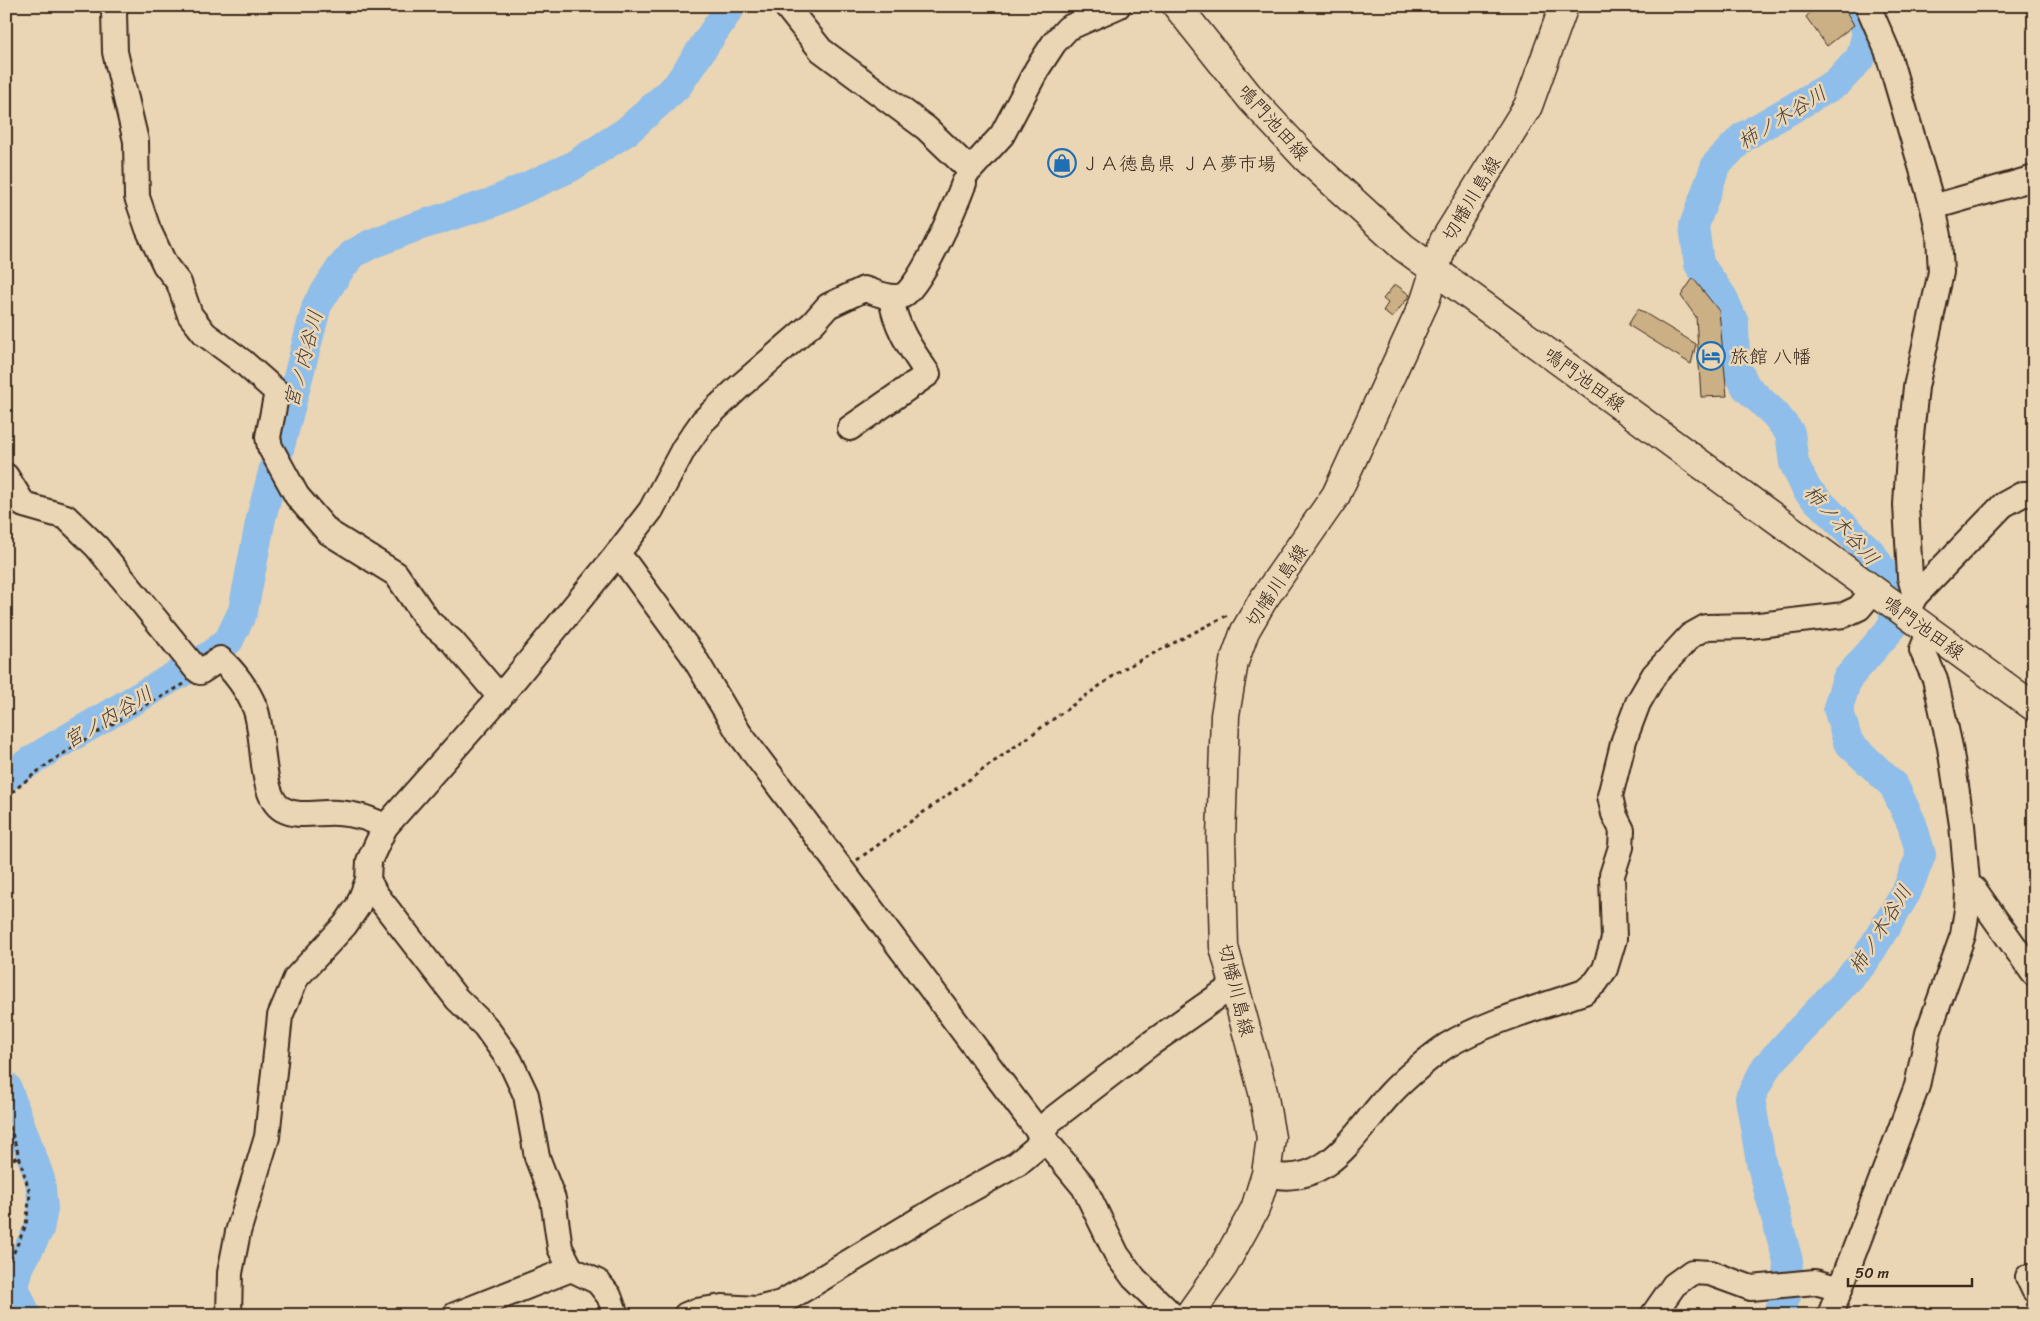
<svg xmlns="http://www.w3.org/2000/svg" width="2040" height="1321" font-family="Sriracha,'Klee One',sans-serif">
  <rect width="100%" height="100%" fill="#ead5b4"/>
  <filter id="ink" filterUnits="userSpaceOnUse"><feTurbulence type="fractalNoise" baseFrequency=".02" numOctaves="2"/><feDisplacementMap in="SourceGraphic" scale="10" xChannelSelector="R" yChannelSelector="G"/><feConvolveMatrix kernelMatrix="1 2 1 2 8 2 1 2 1" color-interpolation-filters="sRGB"/></filter>
  <g filter="url(#ink)">
    <g fill="none" stroke-linecap="round" stroke-linejoin="round">
      <g stroke="#8ebee9" stroke-width="30">
        <path d="M6,777l49,-31 158,-92 16,-14 14,-29 18,-93 56,-213 23,-36 13,-15 18,-10 44,-17 76,-24 80,-36 56,-36 50,-45 54,-80"/>
        <path d="M6,1086l34,93 3,30 -4,20 -20,38 -5,20 12,28"/>
        <path d="M1778,1315l8,-19 2,-35 -27,-99 -11,-64 16,-31 98,-105 42,-69 15,-38 -9,-31 -18,-38 -46,-44 -10,-34 9,-29 47,-54v-37l-23,-35 -64,-63 -13,-27 -4,-30 -15,-19 -29,-27 -11,-22 -1,-42 -11,-25 -24,-34 -5,-38 22,-61 27,-28 95,-55 23,-25 6,-25 -10,-26"/>
      </g>
    </g>
    <g fill="#cbaf85" stroke="#3b2a1e">
      <path d="M1816,6h27l11,19 -27,21 -21,-29z"/>
      <path d="M1693,278l26,33 8,85 -26,1 -5,-80 -15,-21z"/>
      <path d="M1395,284l15,11 -18,23 -9,-7 5,-8 -5,-4z"/>
      <path d="M1638,309l58,35 -5,20 -63,-39z"/>
    </g>
    <g fill="none" stroke-linecap="round" stroke-linejoin="round">
      <defs>
        <g id="minor">
          <path d="M116,6l-2,6 1,40 21,89 1,56 11,32 17,36 14,18 11,32 15,19 38,28 34,30 -9,45 2,10 27,49 31,36 68,42 33,48 23,19 48,56"/>
          <path d="M786,6l35,44 105,78 44,42 32,-35 35,-66 17,-26 14,-15 50,-22"/>
          <path d="M1868,6l19,44 46,157 6,29 2,36 -25,115 -7,68 -3,50 4,72 5,19 -9,18"/>
          <path d="M1933,207l101,-29"/>
          <path d="M850,428l78,-54c-17,-25 -33,-47 -37,-77"/>
          <path d="M6,476l18,29 42,12 31,30 99,122 4,3 20,-13c14,12 28,31 35,49 10,24 4,88 27,101 18,10 38,2 56,4 16,1 34,6 47,14"/>
          <path d="M617,554l10,11 65,89 47,79 302,402 43,52 33,68 17,23 38,37"/>
          <path d="M1915,596l88,-91 20,-11h11"/>
          <path d="M368,880l7,13 82,106 28,27 25,35 16,34 11,62 16,42 7,49 11,21 27,13 11,14 7,19"/>
          <path d="M1968,892l6,-3 60,85"/>
          <path d="M1266,1174c63,16 89,-43 125,-81 11,-12 41,-38 55,-47 42,-25 92,-38 138,-54l12,-10 9,-13 9,-30 -2,-64 9,-28 1,-17 -8,-16 -4,-18 14,-56 14,-37 16,-28 36,-39 16,-9 44,-1 94,-11 15,-7 15,-18"/>
          <path d="M2028,1277l6,13"/>
          <path d="M229,1315l1,-42 8,-41 29,-95 13,-121 16,-38 49,-53 13,-19 10,-26 1,-19 16,-34 115,-130 117,-143 34,-44 33,-62 19,-27 36,-34 74,-64 15,-17 36,-17c11,3 26,11 38,7 18,-7 54,-92 62,-113"/>
          <path d="M455,1315l116,-46"/>
          <path d="M686,1315l10,-4 26,-4 35,2 24,-6 169,-102 67,-37 19,-16 14,-27 100,-77 84,-59"/>
          <path d="M1653,1315l21,-30 18,-13 18,1 41,15 64,-6 25,7"/>
          <path d="M1830,1315l87,-229 11,-53 35,-98 4,-25 1,-18 -6,-67 -12,-78 -15,-68 -13,-29 7,-18"/>
        </g>
        <g id="major">
          <path d="M1177,6l75,94 54,58 97,89 631,460"/>
          <path d="M1189,1315l34,-48 32,-58 11,-35 5,-36 -8,-46 -39,-145 -3,-108 4,-124 9,-53 11,-31 18,-31 73,-105 89,-194 19,-60 84,-135 36,-100"/>
        </g>
      </defs>
      <use href="#minor" stroke="#3b2a1e" stroke-width="28"/>
      <use href="#major" stroke="#3b2a1e" stroke-width="31"/>
      <g stroke="#3b2a1e" stroke-width="3" stroke-dasharray="4 4" stroke-linecap="butt">
        <path d="M6,798c51,-48 117,-79 178,-114"/>
        <path d="M857,860l266,-191 105,-54"/>
        <path d="M6,1119l4,8 9,29"/>
        <path d="M6,1163l13,-7 11,38 -4,31 -20,45"/>
        <path d="M6,1313l1,2"/>
      </g>
      <use href="#minor" stroke="#ead5b4" stroke-width="24"/>
      <use href="#major" stroke="#ead5b4" stroke-width="28"/>
    </g>
  </g>
  <defs>
    <symbol id="shop-ring" viewBox="-11 -11 22 22"><circle r="9.5" fill="#ead5b4" stroke="#1f6fb2" stroke-width="1.5"/><path d="M-5-2.5h2.3a2.7 3.5 0 0 1 5.4 0H5L5.5 6h-11ZM-1.5-2.5h3a1.5 2.3 0 0 0-3 0Z" fill="#1f6fb2"/></symbol>
    <symbol id="hotel-ring" viewBox="-11 -11 22 22"><circle r="9.5" fill="#ead5b4" stroke="#1f6fb2" stroke-width="1.5"/><path d="M-6-4.5h1.5V1H6V5H4.5V3h-9V5H-6ZM-4 0a1.8 1.8 0 1 1 3.6 0ZM.5 0V-2.5h3Q6-2.5 6 0Z" fill="#1f6fb2"/></symbol>
  </defs>
  <g fill-rule="evenodd">
    <use href="#shop-ring" x="1046" y="147" width="32" height="32"/>
    <use href="#hotel-ring" x="1695" y="340" width="32" height="32"/>
  </g>
  <g text-anchor="middle" stroke-width="5" stroke-linejoin="round" paint-order="stroke">
    <g font-size="19" fill="#3b2a1e" stroke="#ead5b4">
      <text transform="translate(1274 122) rotate(48)" y="7">鳴門池田線</text>
      <text transform="translate(1471 198) rotate(-59)" y="7">切幡川島線</text>
      <text transform="translate(1585 379) rotate(36)" y="7">鳴門池田線</text>
      <text transform="translate(1276 585) rotate(-56)" y="7">切幡川島線</text>
      <text transform="translate(1924 627) rotate(36)" y="7">鳴門池田線</text>
      <text transform="translate(1237 990) rotate(76)" y="7">切幡川島線</text>
    </g>
    <g font-size="19" fill="#3b2a1e" stroke="#ead5b4" text-anchor="start">
      <text x="1081" y="170">ＪＡ徳島県 ＪＡ夢市場</text>
      <text x="1730" y="363">旅館 八幡</text>
    </g>
    <g font-size="20" font-style="italic" fill="#47403c" stroke="#ead5b4">
      <text transform="translate(1782 117) rotate(-32)" y="7">柿ノ木谷川</text>
      <text transform="translate(303 359) rotate(-75)" y="7">宮ノ内谷川</text>
      <text transform="translate(1842 525) rotate(48)" y="7">柿ノ木谷川</text>
      <text transform="translate(108 717) rotate(-31)" y="7">宮ノ内谷川</text>
      <text transform="translate(1880 929) rotate(-58)" y="7">柿ノ木谷川</text>
    </g>
  </g>
  <rect width="2040" height="1321" fill="none" stroke="#ead5b4" stroke-width="25"/>
  <rect x="12" y="12" width="2015" height="1296" fill="none" stroke="#3b2a1e" stroke-width="2" filter="url(#ink)"/>
  <path d="M1848 1278v8h124v-8" fill="none" stroke="#3b2a1e" stroke-width="2.5"/>
  <text x="1855" y="1278" font-size="15" fill="#3b2a1e" stroke="#ead5b4" stroke-width="4" paint-order="stroke">50 m</text>
</svg>
